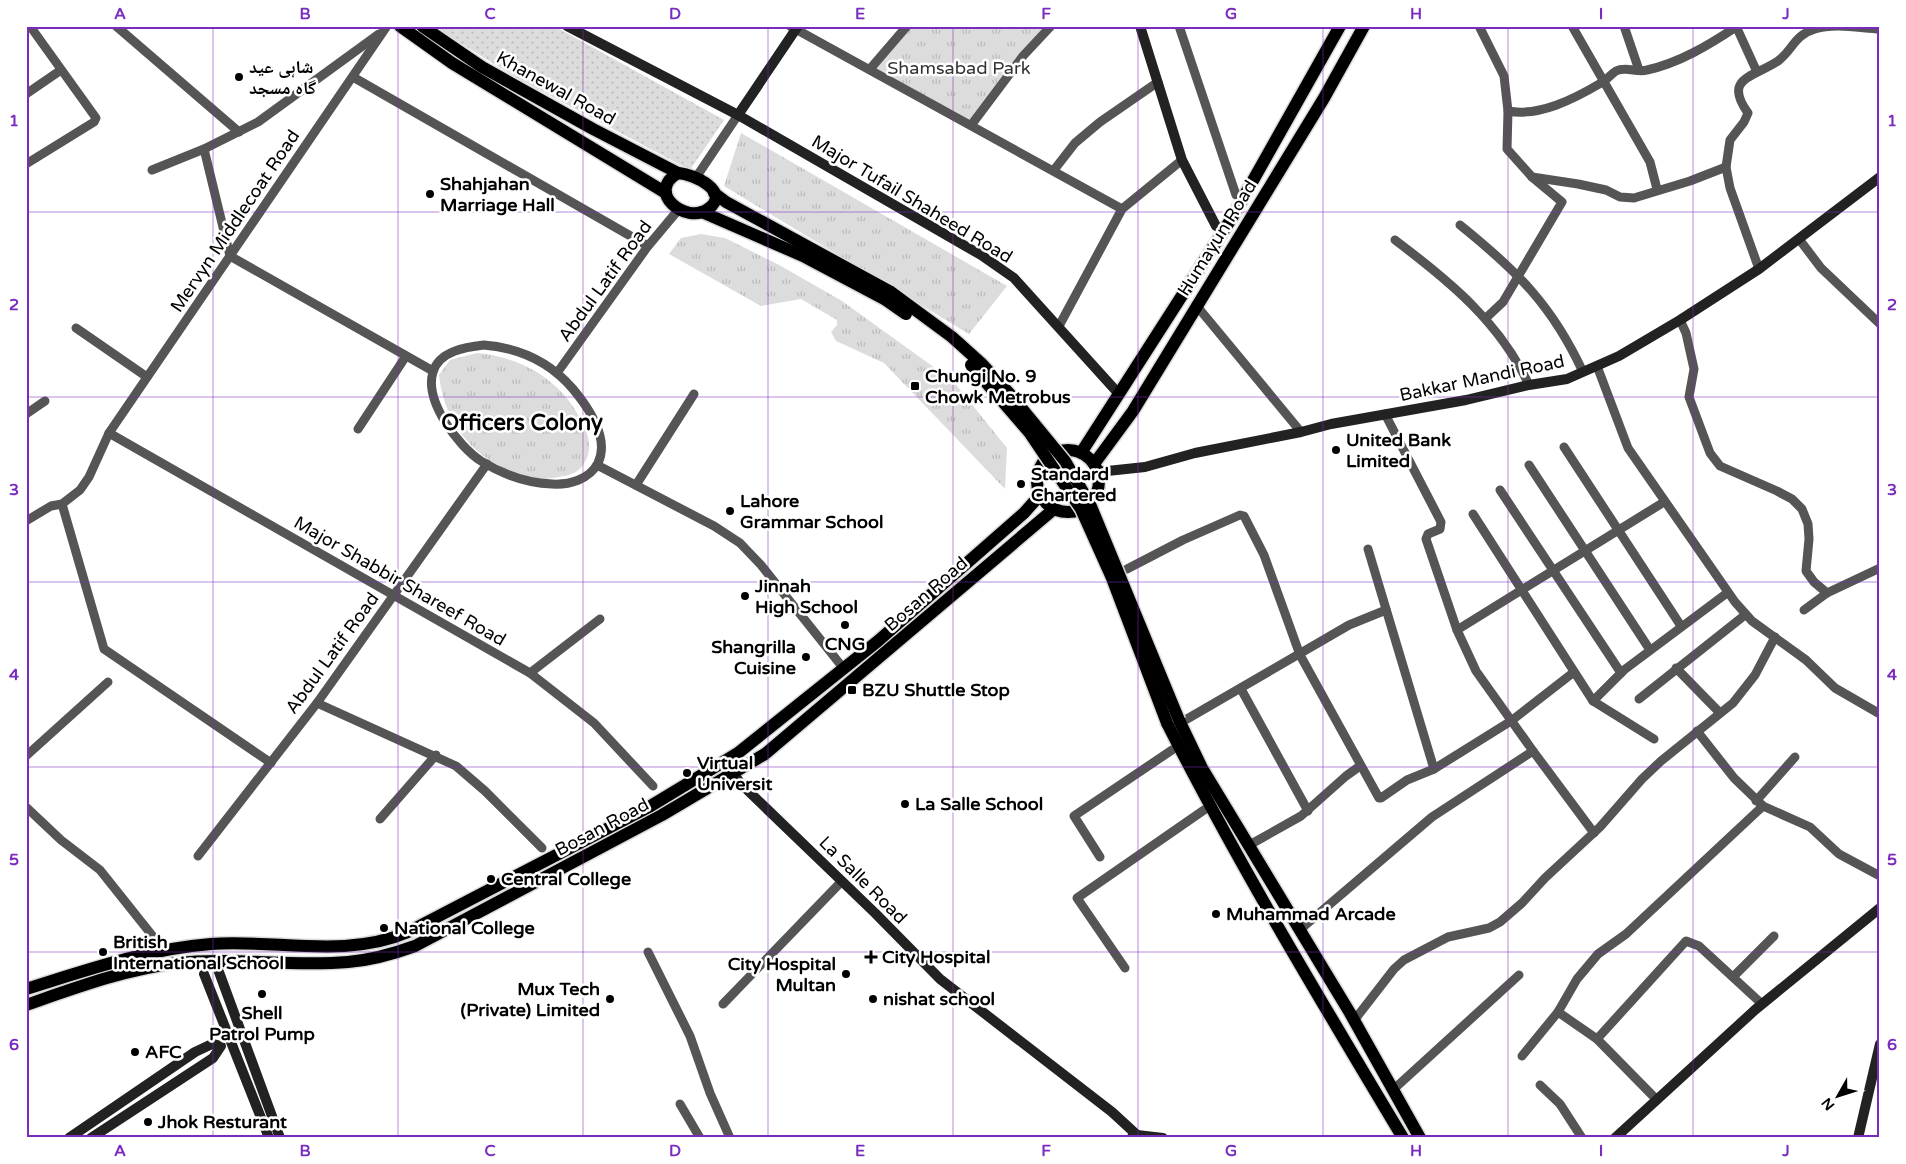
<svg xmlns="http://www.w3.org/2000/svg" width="1906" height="1164" font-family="'Varela Round','Noto Naskh Arabic',sans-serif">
  <defs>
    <pattern id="grass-tufts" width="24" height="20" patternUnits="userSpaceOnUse" patternTransform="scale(1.25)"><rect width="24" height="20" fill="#dcdcdc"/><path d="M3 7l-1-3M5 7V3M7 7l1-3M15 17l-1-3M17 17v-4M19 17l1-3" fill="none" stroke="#bbb"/></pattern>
    <pattern id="garden-dots" width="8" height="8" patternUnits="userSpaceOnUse" patternTransform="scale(1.25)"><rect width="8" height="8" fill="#dcdcdc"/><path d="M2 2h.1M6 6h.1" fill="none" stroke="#bbb" stroke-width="1.8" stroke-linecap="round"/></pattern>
  </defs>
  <rect width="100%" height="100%" fill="#fff"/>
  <g fill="url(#grass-tufts)">
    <path d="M909,26h130l4,4 -72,92 -98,-53z"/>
    <path d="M741,133l266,153 -38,48 -245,-148z"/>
    <path d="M701,234l24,4 56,28 61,35 111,80 54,67 -2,41 -121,-126 -48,-22 -5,-9 6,-7v-5l-36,-21 -40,7 -92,-52 12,-16z"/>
    <path d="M477,353c48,5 86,28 107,73 6,12 8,27 -1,39 -6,10 -19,11 -30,13 -13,2 -25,-1 -37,-5 -44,-15 -72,-52 -77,-98l11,-15z"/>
  </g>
  <path fill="url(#garden-dots)" d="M433,26h121l170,94 -34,50 -173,-92z"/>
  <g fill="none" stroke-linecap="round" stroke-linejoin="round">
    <defs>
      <g id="primary">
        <path d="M400,26l52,37 214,130"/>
        <path d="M422,26l60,41 111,62 85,44"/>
        <path d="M678,173c16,1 54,19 30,36 -22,16 -63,-17 -30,-36z"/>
        <path d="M714,193l12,9 165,90"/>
        <path d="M702,212l101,44 83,44"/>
        <circle cx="1068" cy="481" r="31"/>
        <path d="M1081,453l152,-237 107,-190"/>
        <path d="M1094,464l39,-53 191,-313 40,-72"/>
        <path d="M1179,720l23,48 148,245 70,125"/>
        <path d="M1167,723c72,142 154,278 236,415"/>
        <path d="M26,989c61,-19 121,-40 185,-45 65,-5 134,15 197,-12l241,-125 89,-54 140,-112 146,-128 16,-18"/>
        <path d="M26,1005c49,-17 100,-36 151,-42 57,-6 114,4 171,-1 24,-2 45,-8 67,-16l247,-131 103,-61 289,-245"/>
      </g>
    </defs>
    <use href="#primary" stroke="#dbdbdb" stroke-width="15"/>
    <g stroke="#555" stroke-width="9">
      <path d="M116,26l123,106"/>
      <path d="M790,26l332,183"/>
      <path d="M1179,26l57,169"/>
      <path d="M1479,26l25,50 4,35 -1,38 25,28 30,25 -59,100 -17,16"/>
      <path d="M1572,26l78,136 7,27"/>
      <path d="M1624,26l15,44"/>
      <path d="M1736,26l21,46"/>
      <path d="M870,69l37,-43"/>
      <path d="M353,77l295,169"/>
      <path d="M26,94l35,-24"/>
      <path d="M1508,111c31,6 66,-12 93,-28 6,-3 10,-9 15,-12 10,-5 21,2 31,-1 32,-7 62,-25 89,-43"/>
      <path d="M972,124l51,-68 28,-30"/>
      <path d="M204,149l26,107 203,115"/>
      <path d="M26,164l68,-42 2,-4 -66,-92"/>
      <path d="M152,170l52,-21 54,-27 121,-88"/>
      <path d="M1054,170l21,-27 25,-21 58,-40"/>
      <path d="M697,176l41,-61"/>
      <path d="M1532,177l46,7 28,6 14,7 14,1 56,-17 36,-14"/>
      <path d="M1460,225c57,46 92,80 123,147"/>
      <path d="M1799,239l22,29 59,56"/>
      <path d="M1395,240c53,40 105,82 134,145"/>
      <path d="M1759,269l-29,-81 -4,-21 4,-27 14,-18 4,-9c-26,-36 7,-36 30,-52 15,-11 16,-26 37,-32 20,-6 44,-1 65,0"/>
      <path d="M1196,305l105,127"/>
      <path d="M1680,320l6,13 8,36 -5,28 21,56 10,13 57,25 15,8 10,10 6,15 1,15 -3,32 8,11 13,11"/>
      <path d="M1059,326l63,-117 60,-49"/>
      <path d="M76,328l71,49"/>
      <path d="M484,345c36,3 65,16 89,44 15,18 37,49 25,74 -9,17 -29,22 -46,21 -25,-1 -50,-10 -71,-23 -23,-15 -57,-60 -48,-89 6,-21 33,-25 51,-27z"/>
      <path d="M1597,366l31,82 107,154 17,19 54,39 29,28 45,26"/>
      <path d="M557,373l91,-127 31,-37"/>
      <path d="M26,414l19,-13"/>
      <path d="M1385,414l56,108 -1,7 -12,5 -2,5 31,91 19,41 57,80 61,82"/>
      <path d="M358,429l48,-73"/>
      <path d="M109,433l421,240 64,50 59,63"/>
      <path d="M1564,447l117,179"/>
      <path d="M597,465l117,61 26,17 21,22 83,104"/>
      <path d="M1529,465l121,185"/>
      <path d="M636,485l58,-91"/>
      <path d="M1500,490l121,183"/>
      <path d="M62,504l42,145 167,114"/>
      <path d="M1473,514l120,187 61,38"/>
      <path d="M26,521l25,-15 11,-2 18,-14 9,-13 20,-44 278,-407"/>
      <path d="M1368,549l66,220"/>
      <path d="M1127,569l56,-29 57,-25 4,1 20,39 36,100 79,143h2l26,-18 27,-11 77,-48 63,-49"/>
      <path d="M1804,610l23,-17 53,-25"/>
      <path d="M1457,630l207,-128"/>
      <path d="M1676,668l44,45"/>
      <path d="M530,673l70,-54"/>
      <path d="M1241,689l67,122"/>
      <path d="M1639,699l106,-84"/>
      <path d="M1593,701l31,-31 103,-77"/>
      <path d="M317,703l139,63 29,25 57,57"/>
      <path d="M1187,719l162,-94 37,-15"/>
      <path d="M1697,731l37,47 29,28 47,21 29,27 41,22"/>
      <path d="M26,756l82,-74"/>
      <path d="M1756,801l39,-44"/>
      <path d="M26,807l35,33 39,30 55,69"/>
      <path d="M380,819l56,-64"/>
      <path d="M1253,843l48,-27 45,-40 14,-10"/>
      <path d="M198,856l119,-153 170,-239"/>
      <path d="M1100,857l-26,-41 98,-66"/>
      <path d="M1303,927l129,-110 101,-66"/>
      <path d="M648,952l42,84 20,57 20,45"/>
      <path d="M1125,968l-48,-70 127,-88"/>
      <path d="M1733,977l41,-41"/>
      <path d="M723,1004l119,-123"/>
      <path d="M1558,1012l39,27 60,61"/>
      <path d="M1356,1018l38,-49 10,-9 44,-23 41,-9 11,-6 22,-19 23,-25 55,-51 42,-48 19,-18 72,-58 22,-28 20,-38"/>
      <path d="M1597,1039l89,-98 13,5 63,58"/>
      <path d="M1522,1056l36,-44 19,-33 21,-25 28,-20 137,-128"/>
      <path d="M1540,1085l20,19 22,34"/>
      <path d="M1395,1088l124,-113"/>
      <path d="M680,1104l20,34"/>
    </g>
    <g stroke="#222" stroke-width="10">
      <path d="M567,26l171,89 60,-89"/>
      <path d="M1140,26l42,134 34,66"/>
      <path d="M738,115l243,140 33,23 104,115"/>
      <path d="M1098,472l47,-5 50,-14 106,-21 30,-8 135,-24 63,-15 38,-6 52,-23 61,-36 79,-51 121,-92"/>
      <path d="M734,774l7,10 134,129 65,66 172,133 25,23"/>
      <path d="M219,972l61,166"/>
      <path d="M204,974l65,164"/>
      <path d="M1132,1137l5,-2 26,3"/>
      <path d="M69,1138l126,-86 17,-8 9,2 -8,12 -122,80"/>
      <path d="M1615,1138l141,-129 124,-101"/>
      <path d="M1858,1138l22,-94"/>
    </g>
    <use href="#primary" stroke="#000" stroke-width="12"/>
    <defs>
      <g id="primary-bridge">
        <path d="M891,292l61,45 30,27 27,29 56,68 25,43 89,216"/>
        <path d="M886,300l20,14"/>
        <path d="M971,365l58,67 52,77 31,69 55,145"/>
      </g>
    </defs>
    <use href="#primary-bridge" stroke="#dbdbdb" stroke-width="15" stroke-linecap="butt"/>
    <use href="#primary-bridge" stroke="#000" stroke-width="12"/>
  </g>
  <path fill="none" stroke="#7b2cbf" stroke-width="1" stroke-opacity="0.55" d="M213,26v1112M398,26v1112M583,26v1112M768,26v1112M953,26v1112M1138,26v1112M1323,26v1112M1508,26v1112M1693,26v1112M26,212h1854M26,397h1854M26,582h1854M26,767h1854M26,952h1854"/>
  <g fill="#000" stroke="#fff" stroke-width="2">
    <circle cx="239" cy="77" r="5"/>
    <circle cx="430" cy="194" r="5"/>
    <rect x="910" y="381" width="10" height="10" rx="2.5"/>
    <circle cx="1336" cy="450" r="5"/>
    <circle cx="1021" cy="484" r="5"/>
    <circle cx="730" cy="511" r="5"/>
    <circle cx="745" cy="596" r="5"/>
    <circle cx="845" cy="625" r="5"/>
    <circle cx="806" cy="657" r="5"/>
    <rect x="847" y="685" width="10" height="10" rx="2.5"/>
    <circle cx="687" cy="773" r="5"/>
    <circle cx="905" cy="804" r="5"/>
    <circle cx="491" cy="879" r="5"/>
    <circle cx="1216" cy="914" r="5"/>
    <circle cx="384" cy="928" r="5"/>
    <circle cx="103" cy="952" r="5"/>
    <path d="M868.5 949.5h5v5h5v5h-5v5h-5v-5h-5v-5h5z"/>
    <circle cx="846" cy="974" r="5"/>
    <circle cx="262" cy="994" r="5"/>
    <circle cx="610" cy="999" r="5"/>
    <circle cx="873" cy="999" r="5"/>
    <circle cx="135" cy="1052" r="5"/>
    <circle cx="148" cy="1122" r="5"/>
  </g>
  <g text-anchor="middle" stroke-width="5" stroke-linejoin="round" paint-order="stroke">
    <g font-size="18" font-weight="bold" fill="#000" stroke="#fff" text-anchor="start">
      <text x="249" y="73">شاہی عید<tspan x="249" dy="21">گاہ مسجد</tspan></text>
      <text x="440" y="190">Shahjahan<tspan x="440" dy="21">Marriage Hall</tspan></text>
      <text x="925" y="382">Chungi No. 9<tspan x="925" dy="21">Chowk Metrobus</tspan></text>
      <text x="1346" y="446">United Bank<tspan x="1346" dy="21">Limited</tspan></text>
      <text x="1031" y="480">Standard<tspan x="1031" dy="21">Chartered</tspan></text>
      <text x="740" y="507">Lahore<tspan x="740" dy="21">Grammar School</tspan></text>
      <text x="755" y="592">Jinnah<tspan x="755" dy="21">High School</tspan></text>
      <text x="845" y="650" text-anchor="middle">CNG</text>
      <text x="796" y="653" text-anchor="end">Shangrilla<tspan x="796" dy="21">Cuisine</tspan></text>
      <text x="862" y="696">BZU Shuttle Stop</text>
      <text x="697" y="769">Virtual<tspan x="697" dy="21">Universit</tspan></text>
      <text x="915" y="810">La Salle School</text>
      <text x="501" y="885">Central College</text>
      <text x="1226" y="920">Muhammad Arcade</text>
      <text x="394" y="934">National College</text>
      <text x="113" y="948">British<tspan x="113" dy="21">International School</tspan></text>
      <text x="882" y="963">City Hospital</text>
      <text x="836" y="970" text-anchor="end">City Hospital<tspan x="836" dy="21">Multan</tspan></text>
      <text x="600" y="995" text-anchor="end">Mux Tech<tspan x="600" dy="21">(Private) Limited</tspan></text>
      <text x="883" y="1005">nishat school</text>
      <text x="262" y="1019" text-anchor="middle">Shell<tspan x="262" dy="21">Patrol Pump</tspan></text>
      <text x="145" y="1058">AFC</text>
      <text x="158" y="1128">Jhok Resturant</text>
    </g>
    <g font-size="18" fill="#333" stroke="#fff">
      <text x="959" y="74">Shamsabad Park</text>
    </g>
    <g font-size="18" fill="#000" stroke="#fff">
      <text transform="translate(556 88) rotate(29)" y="6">Khanewal Road</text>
      <text transform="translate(912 199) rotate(31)" y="6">Major Tufail Shaheed Road</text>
      <text transform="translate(235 221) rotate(-56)" y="6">Mervyn Middlecoat Road</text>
      <text transform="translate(1217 238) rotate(-58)" y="6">Humayun Road</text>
      <text transform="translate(605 281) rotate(-54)" y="6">Abdul Latif Road</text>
      <text transform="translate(1482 378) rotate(-12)" y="6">Bakkar Mandi Road</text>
      <text transform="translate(400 581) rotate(30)" y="6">Major Shabbir Shareef Road</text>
      <text transform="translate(926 594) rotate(-41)" y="6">Bosan Road</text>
      <text transform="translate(332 653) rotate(-54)" y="6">Abdul Latif Road</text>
      <text transform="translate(602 827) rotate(-28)" y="6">Bosan Road</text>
      <text transform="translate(863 880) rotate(45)" y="6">La Salle Road</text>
    </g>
    <g font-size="22" font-weight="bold" fill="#000" stroke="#fff">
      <text x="522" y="430">Officers Colony</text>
    </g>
  </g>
  <rect width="1906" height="1164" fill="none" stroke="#ffffff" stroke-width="55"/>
  <g transform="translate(1838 1096) rotate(231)" stroke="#ffffff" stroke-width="4" paint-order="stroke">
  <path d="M0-4L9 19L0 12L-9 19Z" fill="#000000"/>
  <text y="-8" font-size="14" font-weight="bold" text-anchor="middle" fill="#000000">N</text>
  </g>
  <rect x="28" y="28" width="1850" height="1108" fill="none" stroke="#7b2cbf" stroke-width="2"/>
  <g font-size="16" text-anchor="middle" font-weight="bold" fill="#7b2cbf">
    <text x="120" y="19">A</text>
    <text x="305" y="19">B</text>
    <text x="490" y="19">C</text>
    <text x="675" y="19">D</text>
    <text x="860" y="19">E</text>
    <text x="1046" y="19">F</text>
    <text x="1231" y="19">G</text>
    <text x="1416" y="19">H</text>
    <text x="1601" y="19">I</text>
    <text x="1786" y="19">J</text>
    <text x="14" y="126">1</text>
    <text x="1892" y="126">1</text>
    <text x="14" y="310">2</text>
    <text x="1892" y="310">2</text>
    <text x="14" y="495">3</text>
    <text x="1892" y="495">3</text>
    <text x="14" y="680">4</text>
    <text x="1892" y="680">4</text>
    <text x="14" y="865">5</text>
    <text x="1892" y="865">5</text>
    <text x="14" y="1050">6</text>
    <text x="1892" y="1050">6</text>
    <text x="120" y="1156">A</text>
    <text x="305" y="1156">B</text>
    <text x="490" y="1156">C</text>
    <text x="675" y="1156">D</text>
    <text x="860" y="1156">E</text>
    <text x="1046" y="1156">F</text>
    <text x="1231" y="1156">G</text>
    <text x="1416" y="1156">H</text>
    <text x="1601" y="1156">I</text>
    <text x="1786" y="1156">J</text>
  </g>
</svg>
